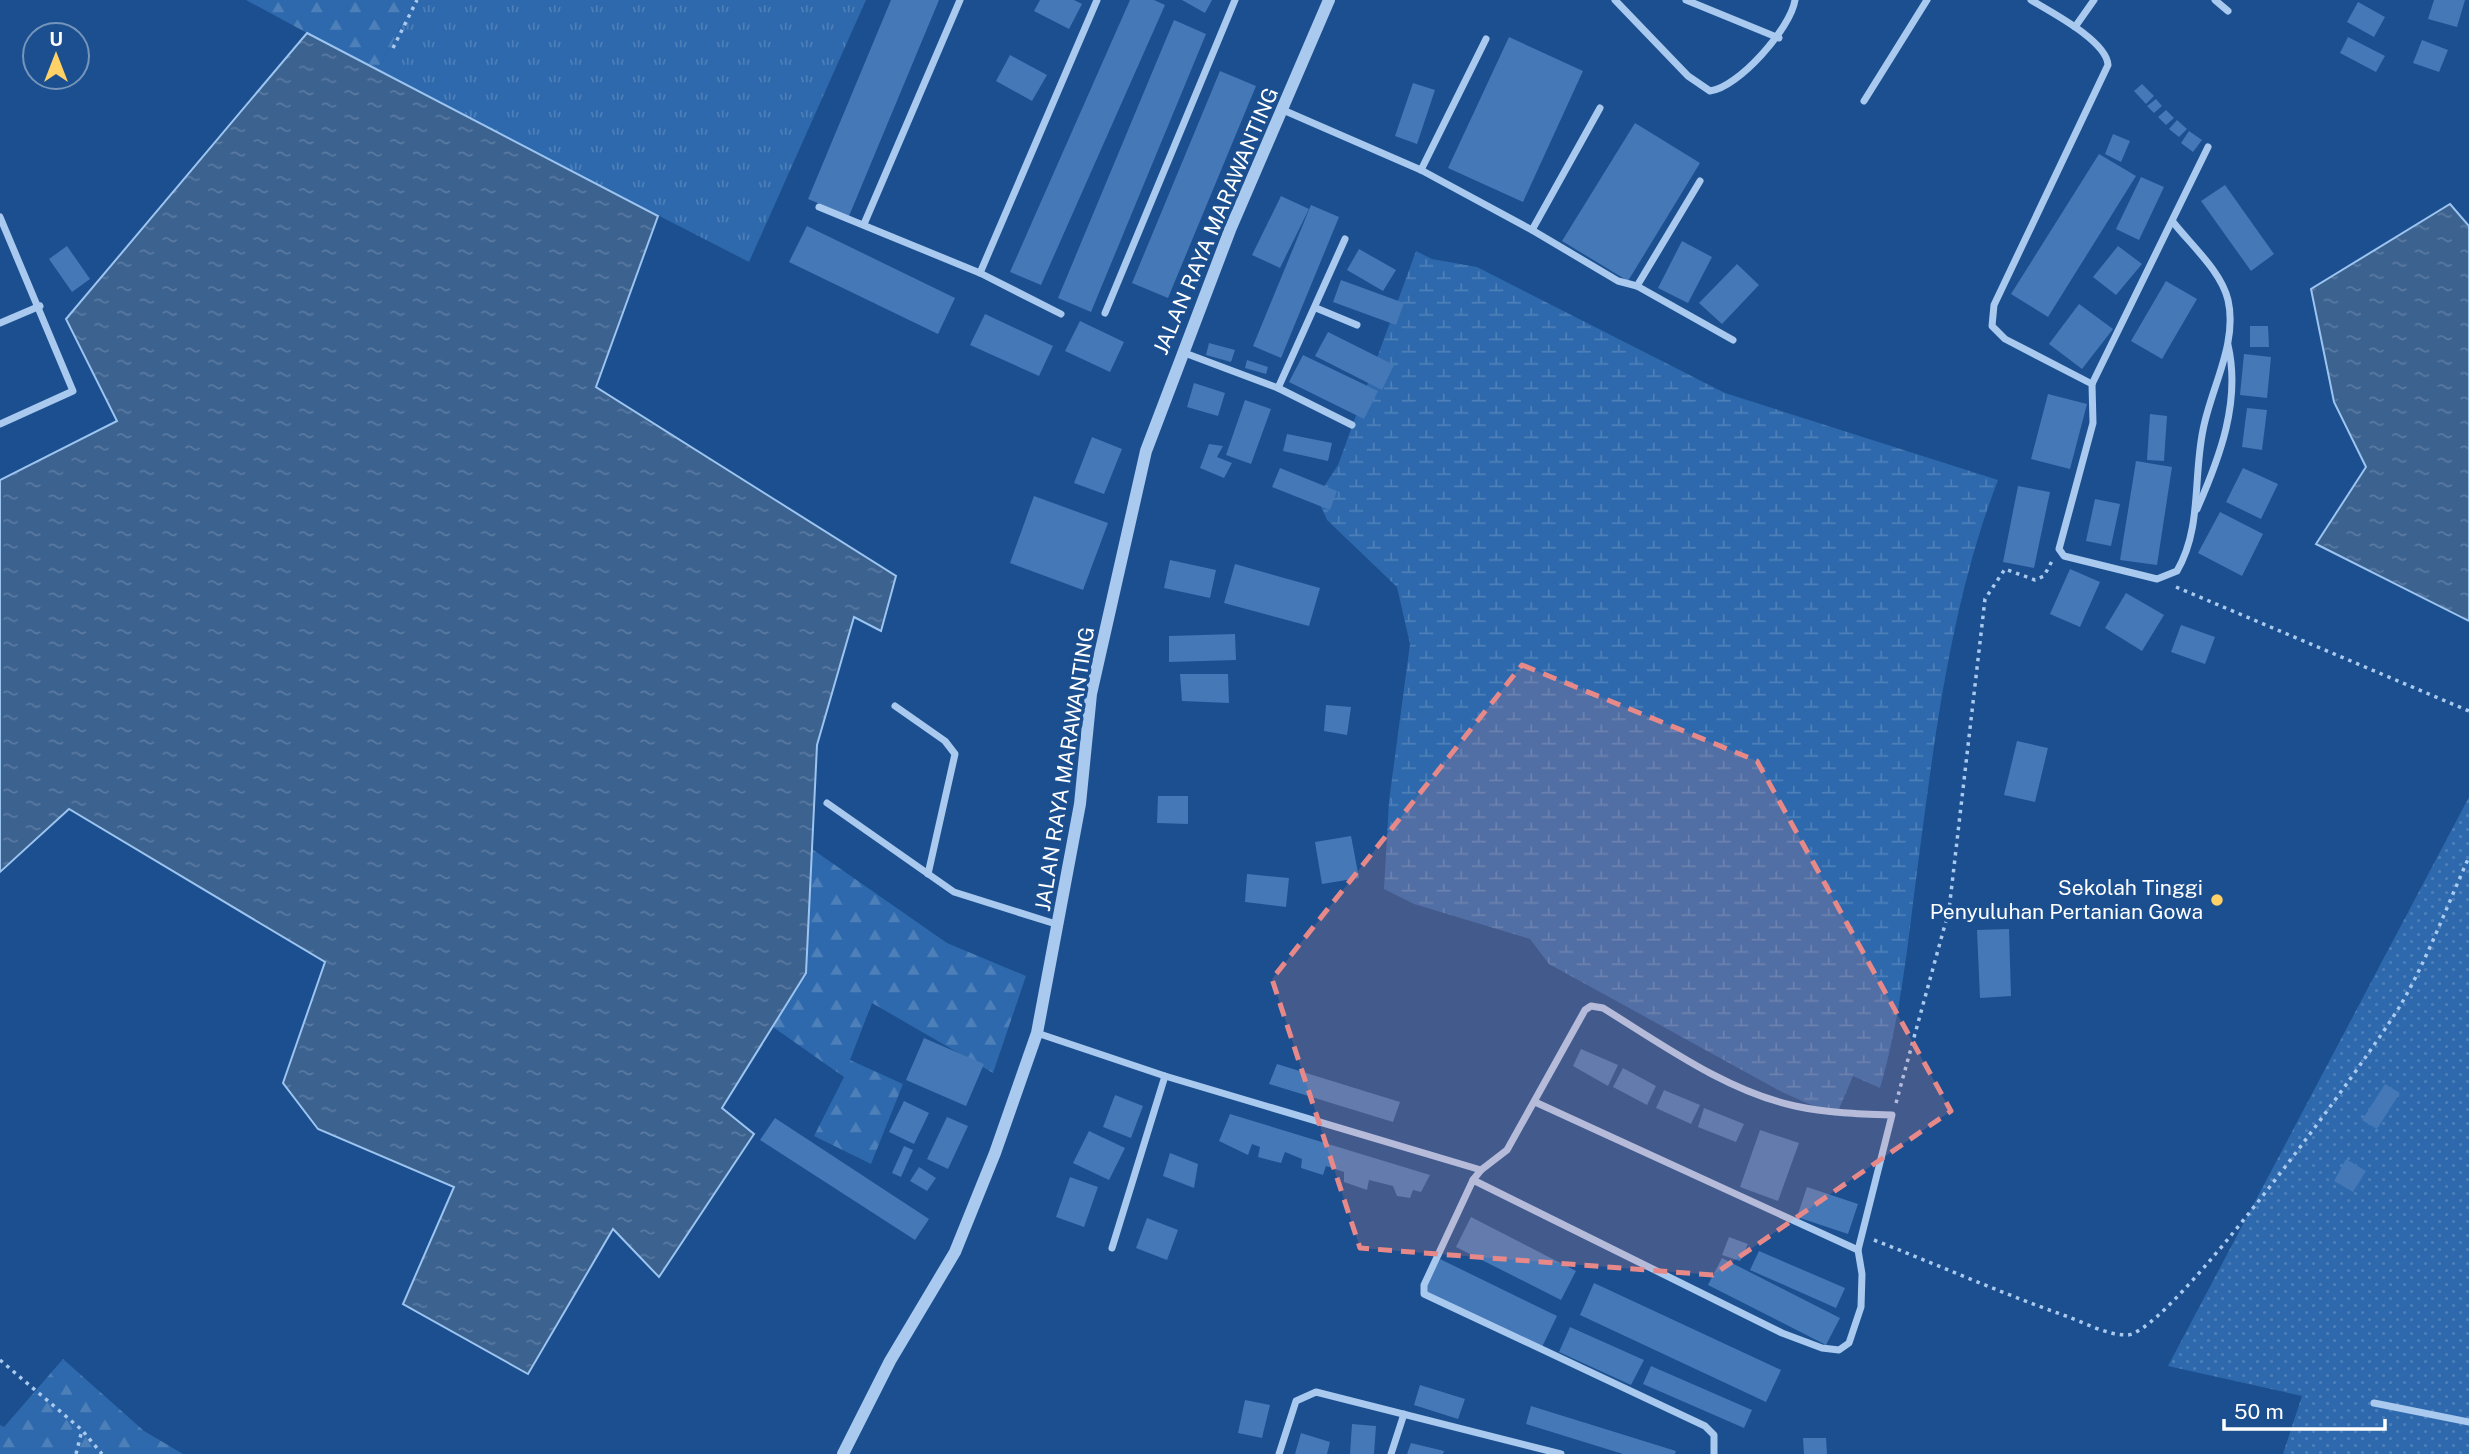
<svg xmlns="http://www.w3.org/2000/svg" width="2469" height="1454" font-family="'Public Sans',sans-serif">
  <defs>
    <pattern id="grass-tufts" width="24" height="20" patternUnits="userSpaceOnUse" patternTransform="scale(1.75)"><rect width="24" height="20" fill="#2e69ad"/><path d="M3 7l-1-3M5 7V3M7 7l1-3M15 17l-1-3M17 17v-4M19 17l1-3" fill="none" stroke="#4d80b9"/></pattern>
    <pattern id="forest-firs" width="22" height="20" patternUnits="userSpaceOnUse" patternTransform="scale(1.75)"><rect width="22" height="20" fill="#2e69ad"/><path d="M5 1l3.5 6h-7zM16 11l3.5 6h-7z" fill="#4d80b9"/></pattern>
    <pattern id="wetland-marsh" width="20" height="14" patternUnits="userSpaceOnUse" patternTransform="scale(1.75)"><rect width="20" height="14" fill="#2e69ad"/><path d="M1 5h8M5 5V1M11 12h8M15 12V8" fill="none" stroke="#4d80b9"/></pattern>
    <pattern id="garden-dots" width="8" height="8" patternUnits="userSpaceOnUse" patternTransform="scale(1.75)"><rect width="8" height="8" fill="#2e69ad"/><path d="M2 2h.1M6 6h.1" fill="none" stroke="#4d80b9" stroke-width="1.8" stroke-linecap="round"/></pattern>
    <pattern id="water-ripples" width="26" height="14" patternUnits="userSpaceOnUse" patternTransform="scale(1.75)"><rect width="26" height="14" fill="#3c6290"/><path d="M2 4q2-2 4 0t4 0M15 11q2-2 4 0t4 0" fill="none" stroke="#597aa1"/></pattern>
  </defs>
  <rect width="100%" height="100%" fill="#1b4f8f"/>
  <path fill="url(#grass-tufts)" d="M415,0h451l-117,262 -372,-191z"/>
  <g fill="url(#forest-firs)">
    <path d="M246,0h169l-38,71z"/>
    <path d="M812,849l135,94 79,33 -33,97 -121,-70 -22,57 53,24 -32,80 -57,-28 30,-59 -71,-50 33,-54z"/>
    <path d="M63,1359l81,72 39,23h-183v-29l4,2z"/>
  </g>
  <path fill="url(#wetland-marsh)" d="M1416,251l16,8 45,8 248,126 273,87c-49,127 -64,265 -82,399 -9,72 -16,140 -36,209l-27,-12 -17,40 -54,-24 -233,-128 -19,-25 -116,-35 -30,-15 5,-88 21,-157 -13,-57 -70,-67 -10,-23 21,-32z"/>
  <path fill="url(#garden-dots)" d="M2469,797v657h-186l19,-58 -134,-30z"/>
  <g fill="url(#water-ripples)" stroke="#9cc4f0" stroke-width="2">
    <path d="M307,33l351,183 -62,171 300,189 -15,55 -27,-14 -37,128 -11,228 -84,135 32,26 -95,143 -46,-48 -85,145 -125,-70 51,-117 -136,-58 -35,-46 42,-121 -256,-153 -69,63v-392l117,-59 -51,-102z"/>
    <path d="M2450,204l19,22v395l-153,-77 50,-77 -32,-65 -23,-113z"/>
  </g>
  <g fill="#4478b7">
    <path d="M891,0h48l-90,216 -41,-17z"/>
    <path d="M1040,0h34l8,4 -13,25 -35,-18z"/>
    <path d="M1130,0h24l11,5 -124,280 -31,-13z"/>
    <path d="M1182,0h30l-7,13z"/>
    <path d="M2434,0h31l-8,27 -29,-8z"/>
    <path d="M2358,2l27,15 -11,20 -27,-15z"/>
    <path d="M1174,20l32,14 -115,278 -33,-14z"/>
    <path d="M1509,37l74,34 -60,131 -75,-34z"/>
    <path d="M2348,37l37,19 -9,16 -36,-19z"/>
    <path d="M2422,40l26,10 -9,22 -26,-9z"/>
    <path d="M1010,55l37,20 -15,26 -36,-20z"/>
    <path d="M1220,71l36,15 -88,212 -36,-15z"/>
    <path d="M1413,83l22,7 -18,54 -22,-8z"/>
    <path d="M2142,84l12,12 -8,8 -12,-13z"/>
    <path d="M2156,99l6,7 -8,7 -7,-7z"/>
    <path d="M2166,110l8,8 -8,7 -8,-8z"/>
    <path d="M2177,120l10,9 -8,8 -10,-8z"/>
    <path d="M1635,123l65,40 -72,118 -66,-40z"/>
    <path d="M2189,131l13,9 -9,12 -12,-9z"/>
    <path d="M2113,134l17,7 -9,21 -16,-8z"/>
    <path d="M2099,154l37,22 -88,141 -37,-23z"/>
    <path d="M2141,177l23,10 -25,53 -23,-11z"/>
    <path d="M2225,185l49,69 -23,17 -50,-70z"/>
    <path d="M1281,196l28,13 -29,59 -28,-13z"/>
    <path d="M1311,205l28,12 -58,141 -28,-12z"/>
    <path d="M807,226l148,72 -17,36 -149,-72z"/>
    <path d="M1682,241l30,16 -24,46 -30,-15z"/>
    <path d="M67,246l23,33 -18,13 -23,-33z"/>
    <path d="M2118,246l24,18 -26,31 -23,-18z"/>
    <path d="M1359,249l37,21 -13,21 -36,-21z"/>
    <path d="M1737,264l22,21 -37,39 -23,-21z"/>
    <path d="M1341,280l63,23 -8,22 -63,-23z"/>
    <path d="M2166,281l31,18 -35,60 -31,-18z"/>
    <path d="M2079,304l34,25 -31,40 -33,-25z"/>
    <path d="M985,314l68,32 -14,30 -69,-31z"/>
    <path d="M1080,321l44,21 -14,30 -45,-21z"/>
    <path d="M2250,326h18l1,21h-19z"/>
    <path d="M1328,332l66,33 -12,25 -67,-34z"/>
    <path d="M1209,343l26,7 -4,12 -25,-7z"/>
    <path d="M2244,354l27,3 -4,41 -27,-3z"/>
    <path d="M1303,355l75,36 -14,28 -75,-37z"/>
    <path d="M1247,360l21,7 -2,7 -21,-6z"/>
    <path d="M1194,383l31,10 -7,23 -31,-9z"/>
    <path d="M2048,394l39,10 -17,65 -39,-10z"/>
    <path d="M1245,400l26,9 -20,55 -25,-9z"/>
    <path d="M2247,408l20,2 -5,40 -20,-3z"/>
    <path d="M2150,414l17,2 -3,45 -17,-1z"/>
    <path d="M1287,434l45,9 -4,18 -45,-10z"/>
    <path d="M1092,437l30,12 -18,45 -30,-11z"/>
    <path d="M1209,444l14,2 -6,11 15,6 -8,15 -24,-10z"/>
    <path d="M2136,461l36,6 -15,98 -37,-5z"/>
    <path d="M1280,468l57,23 -7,19 -58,-23z"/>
    <path d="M2243,468l35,16 -17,35 -35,-17z"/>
    <path d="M2018,486l32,6 -16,76 -31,-6z"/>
    <path d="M1034,496l74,27 -25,67 -73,-27z"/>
    <path d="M2095,499l25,5 -9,42 -25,-5z"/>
    <path d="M2220,512l43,22 -21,42 -44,-23z"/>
    <path d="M1170,560l46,10 -6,28 -46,-10z"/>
    <path d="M1235,564l85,24 -11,38 -85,-23z"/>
    <path d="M2070,569l30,13 -20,45 -30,-13z"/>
    <path d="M2126,593l38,22 -22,36 -37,-23z"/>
    <path d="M2181,625l34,12 -10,27 -34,-12z"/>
    <path d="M1235,634l1,26 -67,2v-26z"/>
    <path d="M1180,674h48l1,29 -47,-2z"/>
    <path d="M1326,705l25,2 -4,28 -23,-4z"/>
    <path d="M2017,741l31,7 -13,54 -31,-7z"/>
    <path d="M1158,796h30v28l-31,-1z"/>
    <path d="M1351,836l8,42 -37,6 -7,-42z"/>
    <path d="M1247,874l42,4 -3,29 -41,-5z"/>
    <path d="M2009,929l2,67 -31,2 -3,-68z"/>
    <path d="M924,1038l60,26 -18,42 -60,-26z"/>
    <path d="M1581,1049l37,16 -10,21 -35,-20z"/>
    <path d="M1277,1064l123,38 -7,20 -124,-38z"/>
    <path d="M1623,1068l33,18 -9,19 -34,-18z"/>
    <path d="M2385,1084l15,9 -23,36 -15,-9z"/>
    <path d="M1664,1090l36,15 -9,19 -35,-16z"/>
    <path d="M1115,1095l28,11 -12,32 -28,-11z"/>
    <path d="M904,1101l25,12 -15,31 -25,-12z"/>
    <path d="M1704,1108l40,16 -8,18 -38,-15z"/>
    <path d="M1230,1114l200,61 -9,17 -8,-2 -3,8 -13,-2 -4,-10 -24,-6 -2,10 -23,-8v-10l-18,-6 -3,9 -22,-7 1,-9 -17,-7 -4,11 -23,-6 2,-10 -8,-3 -4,11 -29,-14z"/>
    <path d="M947,1117l21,9 -20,43 -21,-10z"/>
    <path d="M775,1118l154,101 -14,21 -155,-100z"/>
    <path d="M1760,1130l39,13 -21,58 -38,-14z"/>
    <path d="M1089,1131l36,17 -16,32 -36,-17z"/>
    <path d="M904,1146l9,4 -12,27 -9,-4z"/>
    <path d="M1170,1153l28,11 -4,24 -31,-12z"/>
    <path d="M2346,1159l20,12 -13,21 -19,-11z"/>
    <path d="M919,1167l17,11 -9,13 -17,-10z"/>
    <path d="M1070,1177l28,10 -14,40 -28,-10z"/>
    <path d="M1807,1187l51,17 -10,30 -51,-17z"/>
    <path d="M1471,1217l105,54 -15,29 -105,-53z"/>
    <path d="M1147,1218l31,12 -11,30 -31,-12z"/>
    <path d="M1729,1237l19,7 -8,17 -18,-6z"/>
    <path d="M1759,1251l86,37 -9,20 -86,-38z"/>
    <path d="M1722,1258l118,60 -14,27 -118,-60z"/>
    <path d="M1440,1259l117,57 -15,31 -118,-56z"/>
    <path d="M1594,1283l187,87 -15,32 -186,-87z"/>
    <path d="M1570,1327l74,33 -13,25 -72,-33z"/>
    <path d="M1651,1366l101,44 -8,18 -101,-44z"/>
    <path d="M1420,1385l45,14 -7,20 -44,-14z"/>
    <path d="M1245,1400l25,5 -8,33 -24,-5z"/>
    <path d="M1531,1406l145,45 -1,3h-52l-97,-30z"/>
    <path d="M1352,1424l24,2 -2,28h-24z"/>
    <path d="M1301,1433l29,9 -3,12h-32z"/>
    <path d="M1803,1438h23l1,16h-23z"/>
    <path d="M1411,1443l33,8 -1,3h-36z"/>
  </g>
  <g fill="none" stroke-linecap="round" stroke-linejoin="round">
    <g stroke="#a9c9ee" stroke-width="3.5" stroke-dasharray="3.5 5" stroke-linecap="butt">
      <path d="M393,48l24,-48"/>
      <path d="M2176,587l293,124"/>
      <path d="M1896,1103l53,-193 36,-311 20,-30 30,11 9,-4 8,-15"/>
      <path d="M1874,1240c64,25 127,53 192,76 19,7 41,19 61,19 43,-1 244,-281 273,-329 27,-46 47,-100 69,-149"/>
      <path d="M0,1360l82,70 20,24"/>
      <path d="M76,1454l6,-24"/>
    </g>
    <g stroke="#a9c9ee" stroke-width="7">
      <path d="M1615,0l73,76 22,15c28,-3 81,-63 85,-91"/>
      <path d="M1686,0l93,38"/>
      <path d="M2031,0c20,12 76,41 77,65l-114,240 -2,21 13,13 87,45 1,39 -34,126 5,7 93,23 20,-8c25,-43 16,-93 26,-141 8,-42 35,-87 25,-130 -7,-29 -37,-55 -55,-78"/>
      <path d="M2215,0l13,11"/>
      <path d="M2075,27l19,-27"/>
      <path d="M1864,101l63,-101"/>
      <path d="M1283,110l138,60 111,60 86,51 19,5 96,54"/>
      <path d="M1421,170l65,-131"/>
      <path d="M819,207l161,66 81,41"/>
      <path d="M0,217l73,174 -73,33"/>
      <path d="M864,224l96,-224"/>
      <path d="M1532,230l68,-122"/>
      <path d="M980,273l117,-273"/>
      <path d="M1637,286l63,-105"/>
      <path d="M1316,308l41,17"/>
      <path d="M1105,313l130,-313"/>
      <path d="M0,323l40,-17"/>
      <path d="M1182,352l96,36 74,37"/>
      <path d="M2092,384l116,-237"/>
      <path d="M1278,388l67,-149"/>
      <path d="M2197,509c23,-52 44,-108 31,-164"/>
      <path d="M895,706l50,35 10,13 -27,120"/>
      <path d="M827,803l127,89 105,33"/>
      <path d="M1037,1033l128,43 316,94 26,-20 78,-140 6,-4 12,2c60,37 123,83 192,98 32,7 65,8 97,9l-34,135 4,24 -1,33 -12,36 -10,7 -17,-2 -40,-15 -309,-153"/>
      <path d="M1535,1102l323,148"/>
      <path d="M1481,1170l-8,10 -49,105v9l281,132 9,9v19"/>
      <path d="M1112,1248l53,-172"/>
      <path d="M2374,1403l95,19"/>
      <path d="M1279,1454l17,-53 20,-9 245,62"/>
      <path d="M1391,1454l13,-40"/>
    </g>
    <path stroke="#a9c9ee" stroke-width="12" d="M843,1454l47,-93 65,-109 40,-99 42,-120 43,-229 11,-110 55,-243 84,-221 99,-230"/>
  </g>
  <path fill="#e88989" fill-opacity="0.2" stroke="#e88989" stroke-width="5" stroke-dasharray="14 9" stroke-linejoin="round" d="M1522,665l235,96 194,350 -238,164 -353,-27 -88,-269z"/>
  <circle fill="#ffd166" stroke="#1b4f8f" stroke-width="2.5" cx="2217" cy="900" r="7"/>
  <g text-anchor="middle" stroke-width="7" stroke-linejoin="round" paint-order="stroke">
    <g font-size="21" fill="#fff" stroke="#1b4f8f">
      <text transform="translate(1216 221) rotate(-67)" y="7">JALAN RAYA MARAWANTING</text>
      <text transform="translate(1065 769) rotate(-81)" y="7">JALAN RAYA MARAWANTING</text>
    </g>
    <g font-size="21" fill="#fff" stroke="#1b4f8f" text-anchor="end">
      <text x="2203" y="895">Sekolah Tinggi<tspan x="2203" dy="24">Penyuluhan Pertanian Gowa</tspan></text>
    </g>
  </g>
  <g transform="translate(56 56)"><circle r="33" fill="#1b4f8f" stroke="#7695bc" stroke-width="2"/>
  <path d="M0-5L12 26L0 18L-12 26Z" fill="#ffd166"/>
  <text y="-10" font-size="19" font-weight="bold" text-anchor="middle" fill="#ffffff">U</text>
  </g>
  <path d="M2224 1419v10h161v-10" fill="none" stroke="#ffffff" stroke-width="3.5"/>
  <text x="2234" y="1419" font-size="21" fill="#ffffff" stroke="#1b4f8f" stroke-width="5" paint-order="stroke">50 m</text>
</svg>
